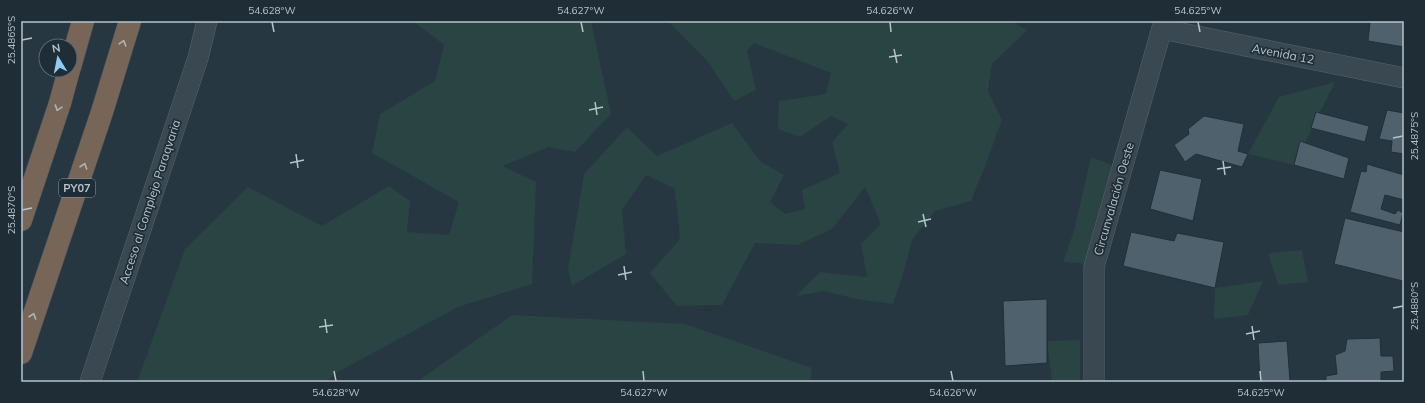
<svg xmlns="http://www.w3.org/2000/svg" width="1425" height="403" font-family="Mulish,sans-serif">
  <rect width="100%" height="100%" fill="#263741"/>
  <g fill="#294442">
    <path d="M413,21h178l20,93 -36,38 -27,-5 -45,19 33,16 -4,102 -74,23 -122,66 -10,9h-189l48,-133 63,-62 74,39 67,-40 21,15 -3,31 42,3 10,-33 -87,-49 8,-39 55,-33 9,-36z"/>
    <path d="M668,21h343l16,9 -35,34 -4,27 14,29 -15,41 -16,40 -36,10 -23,29 -8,31 -11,33 -37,-5 -32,-8 -28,5 24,-24 47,5 -6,-33 20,-20 -16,-37 -33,42 -35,16 -42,-2 -33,62 -45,1 -27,-33 30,-34 -5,-50 -29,-14 -24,35 4,44 -54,32 -4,-17 16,-95 43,-47 30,29 75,-33 28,38 24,14 -14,27 15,12 20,-5 -3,-19 38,-17 -8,-31 16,-18 -17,-8 -31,21 -22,-8 1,-28 47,-7 5,-21 -77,-30 -7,8 9,39 -22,11 -26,-39z"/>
    <path d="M1335,82l-41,83 -46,-11 31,-57z"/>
    <path d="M1091,157l21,8 -23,99 -26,-2 11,-31z"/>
    <path d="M1302,250l6,32 -30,3 -10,-32z"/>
    <path d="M1263,281l-15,34 -34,4 1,-31z"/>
    <path d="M512,315l173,9 127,44 -1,14h-395z"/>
    <path d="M1080,340v42h-28l-5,-41z"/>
  </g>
  <g fill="#4f616c" stroke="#212f38">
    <path d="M1370,21h34v26l-36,-6z"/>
    <path d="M1387,110l17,3v41l-13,-2 1,-11 -13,-2z"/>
    <path d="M1316,112l53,14 -4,16 -54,-14z"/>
    <path d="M1204,116l40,8 -6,27 10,3 -6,13 -46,-13 -11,8 -11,-17 15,-11 -1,-5z"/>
    <path d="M1300,141l49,17 -5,21 -50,-14z"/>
    <path d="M1367,164l37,11v25l-19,-5 -4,14 14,5 3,-4 5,3 -3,12 -50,-13 11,-41 5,1z"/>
    <path d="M1160,170l42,9 -9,42 -43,-12z"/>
    <path d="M1345,218l59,14v44l-1,5 -69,-17z"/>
    <path d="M1131,232l43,9 3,-8 47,9 -9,46 -92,-22z"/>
    <path d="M1047,299v64l-42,3 -2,-65z"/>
    <path d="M1380,338l1,18h12l1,15 -13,1v10h-55v-6l11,-2 -2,-19 10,-4 2,-12z"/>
    <path d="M1287,341l3,40h-30l-2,-38z"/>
  </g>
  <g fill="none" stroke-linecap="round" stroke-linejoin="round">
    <defs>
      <g id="minor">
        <path d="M1162,29l242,49"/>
        <path d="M90,382l108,-324 9,-37"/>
        <path d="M1094,382v-115l70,-246"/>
      </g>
      <g id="highway">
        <path d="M70,67l13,-46"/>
        <path d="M21,220l39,-117 9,-33"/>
        <path d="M21,353l81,-241 28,-91"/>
      </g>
    </defs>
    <use href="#minor" stroke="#58666e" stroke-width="21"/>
    <use href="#highway" stroke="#45535b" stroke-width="23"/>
    <use href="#minor" stroke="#3a4851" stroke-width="20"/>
    <use href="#highway" stroke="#776558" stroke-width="22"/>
  </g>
  <defs><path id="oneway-chevron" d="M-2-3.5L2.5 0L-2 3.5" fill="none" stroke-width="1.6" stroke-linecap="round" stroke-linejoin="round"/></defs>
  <g stroke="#adb5ba">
    <use href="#oneway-chevron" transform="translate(123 43) rotate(-73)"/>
    <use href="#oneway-chevron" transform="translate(58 108) rotate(108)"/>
    <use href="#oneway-chevron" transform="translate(84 166) rotate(-71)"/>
    <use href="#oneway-chevron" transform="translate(33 316) rotate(-71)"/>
  </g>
  <path fill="none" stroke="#b7c3cb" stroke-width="1.5" d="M272,22l2,10M581,22l2,10M890,22l1,10M1198,22l2,10M22,40l10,-2M894,49l3,14M889,57l13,-2M595,102l2,13M589,110l14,-3M1393,138l10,-2M296,154l2,14M1223,161l2,14M290,163l14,-3M1217,169l14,-2M22,210l10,-2M923,214l3,13M918,222l13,-3M624,266l2,14M618,275l14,-3M1393,308l10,-2M325,319l2,14M1252,326l2,14M319,327l14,-2M1246,334l14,-3M334,371l2,10M643,371l1,10M951,371l2,10M1260,371l1,10"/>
  <g text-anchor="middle" stroke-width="3.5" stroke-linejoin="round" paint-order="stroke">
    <rect fill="#1f2d36" stroke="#89969e" stroke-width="1" x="59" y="179" width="36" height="18" rx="3"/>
    <g font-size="11" font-weight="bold" fill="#b7c3cb">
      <text x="77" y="192">PY07</text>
    </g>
    <g font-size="12" fill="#b7c3cb" stroke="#1f2d36">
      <text transform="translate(1283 54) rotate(11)" y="4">Avenida 12</text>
      <text transform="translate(1114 199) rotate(-74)" y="4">Circunvalación Oeste</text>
      <text transform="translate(150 202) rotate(-72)" y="4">Acceso al Complejo Paraqvaria</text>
    </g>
  </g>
  <rect width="1425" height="403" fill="none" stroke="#1f2d36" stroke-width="44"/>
  <g transform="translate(58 58) rotate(350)"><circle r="19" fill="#1f2d36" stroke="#5c6972"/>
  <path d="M0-3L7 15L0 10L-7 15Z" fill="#90cbf8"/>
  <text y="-6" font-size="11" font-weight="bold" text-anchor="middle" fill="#b7c3cb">N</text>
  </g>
  <rect x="22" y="22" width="1381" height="359" fill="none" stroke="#b7c3cb" stroke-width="1.5"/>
  <g font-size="10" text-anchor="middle" fill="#b7c3cb">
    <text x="272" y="14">54.628°W</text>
    <text x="581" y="14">54.627°W</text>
    <text x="890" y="14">54.626°W</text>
    <text x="1198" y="14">54.625°W</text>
    <text transform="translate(11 40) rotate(-90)" y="4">25.4865°S</text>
    <text transform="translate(1414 136) rotate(-90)" y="4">25.4875°S</text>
    <text transform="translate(11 210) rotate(-90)" y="4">25.4870°S</text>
    <text transform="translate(1414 306) rotate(-90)" y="4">25.4880°S</text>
    <text x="336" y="396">54.628°W</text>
    <text x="644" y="396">54.627°W</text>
    <text x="953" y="396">54.626°W</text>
    <text x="1261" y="396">54.625°W</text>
  </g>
</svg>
